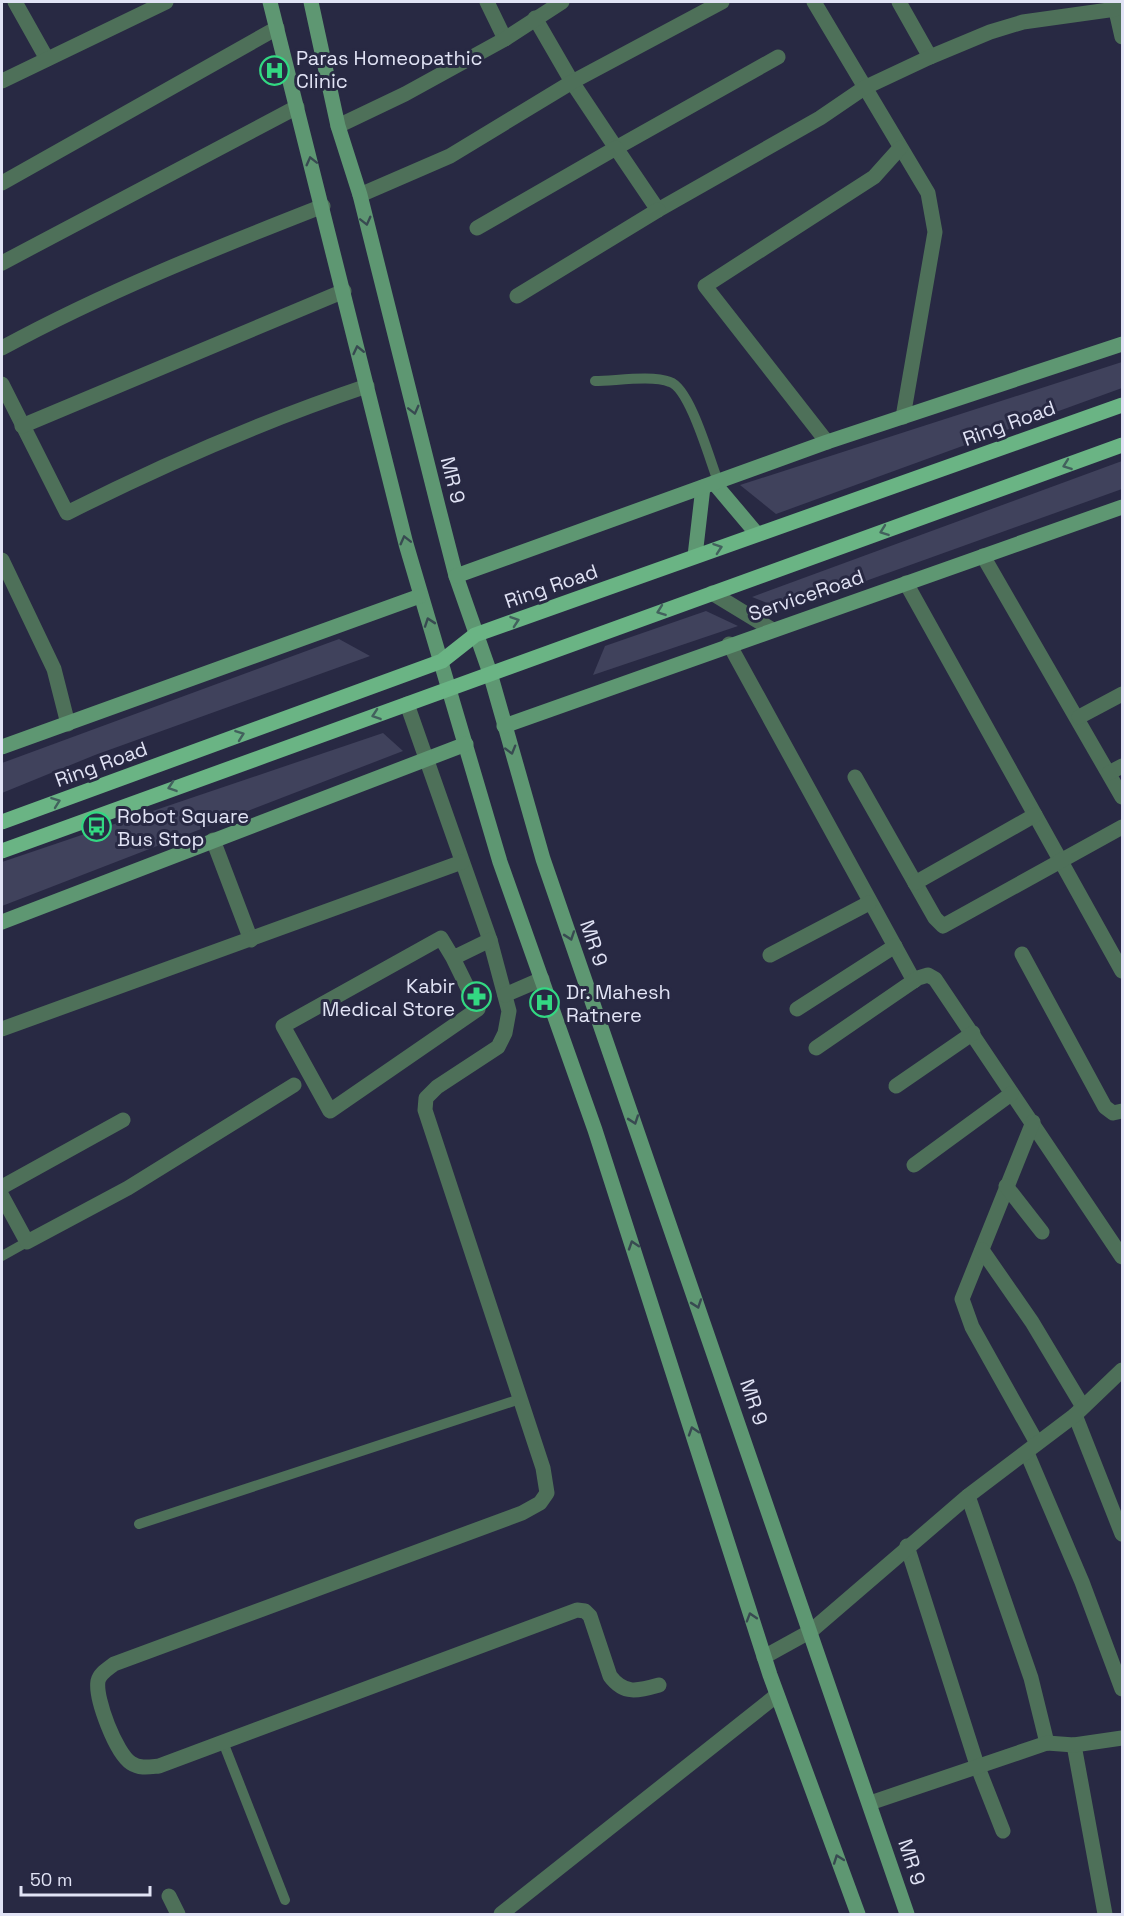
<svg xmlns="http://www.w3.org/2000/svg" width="1124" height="1916" font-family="'Space Grotesk',sans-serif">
  <rect width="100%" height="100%" fill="#282943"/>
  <g fill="#40425c">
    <path d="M1122,362v26l-346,126 -36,-29z"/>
    <path d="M1122,461v28l-337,121 -33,-13z"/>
    <path d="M706,611l32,15 -145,49 12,-29z"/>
    <path d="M339,639l31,17 -275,99 -93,38v-30z"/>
    <path d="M383,733l20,18 -401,155v-44z"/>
  </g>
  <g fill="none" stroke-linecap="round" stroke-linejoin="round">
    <g stroke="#4e7059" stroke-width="10">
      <path d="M595,381c20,0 57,-6 75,1 20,6 40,79 48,99"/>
      <path d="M2,1256l25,-14"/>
      <path d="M139,1524l381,-125"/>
      <path d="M223,1742l62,158"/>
    </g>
    <g stroke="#4e7059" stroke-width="15">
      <path d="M15,2l32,57"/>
      <path d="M487,2l18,37"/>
      <path d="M814,2l114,191 7,39 -32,185"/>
      <path d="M899,2l31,55"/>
      <path d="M1114,2l8,35"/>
      <path d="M535,18l37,64 44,66 162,-91"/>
      <path d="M2,81l164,-79"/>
      <path d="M338,126l67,-32 100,-55 57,-37"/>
      <path d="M2,183l275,-155"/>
      <path d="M360,195l90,-39 122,-74 150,-80"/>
      <path d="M477,228l139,-80 42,62 162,-92 44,-30 66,-31 60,-25 33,-10 93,-13"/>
      <path d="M2,263l295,-156"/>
      <path d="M517,296l141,-86"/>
      <path d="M2,348c103,-56 211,-99 321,-142"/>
      <path d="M2,384l65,129c97,-49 196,-92 300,-127"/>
      <path d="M22,426l322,-135"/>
      <path d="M827,442l-122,-156 169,-109 26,-29"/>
      <path d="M983,556l139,241"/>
      <path d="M2,560l52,109 14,55"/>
      <path d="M906,583l216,388"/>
      <path d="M712,593l59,36"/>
      <path d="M729,644l185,337"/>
      <path d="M407,704l83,236 19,71 -4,22 -7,14 -61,40 -11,11 -1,12 118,358 4,25 -7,10 -18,10 -408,151c-6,5 -14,9 -16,17 -3,18 18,72 33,82 9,6 18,4 28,3l418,-156 8,1 5,5 20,60c14,19 28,15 49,9"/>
      <path d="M1079,717l43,-23"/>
      <path d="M1109,773l13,-7"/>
      <path d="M855,777l80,141 8,8 179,-99"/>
      <path d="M213,840l38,100"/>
      <path d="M915,883l120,-68"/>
      <path d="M1022,954l83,153 8,6 9,-2"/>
      <path d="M770,955l99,-52"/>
      <path d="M453,958l25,51 -148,102 -47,-85 158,-88 12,20 37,-18"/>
      <path d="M505,995l37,-16"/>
      <path d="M797,1009l98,-63"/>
      <path d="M2,1029l460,-167"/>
      <path d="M816,1048l102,-70 10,-3 7,4 187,278"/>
      <path d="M896,1086l77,-53"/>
      <path d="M1033,1122l-71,177 10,28 65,116"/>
      <path d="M914,1165l97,-71"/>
      <path d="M1006,1186l36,46"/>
      <path d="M2,1187l121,-67"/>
      <path d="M2,1196l25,46 101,-54 166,-103"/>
      <path d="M982,1250l50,72 51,85"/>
      <path d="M1075,1415l47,119"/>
      <path d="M1027,1453l55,129 40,107"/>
      <path d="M968,1496l63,182 16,65"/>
      <path d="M907,1546l70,219 26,66"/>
      <path d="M764,1657l47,-26 157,-135 107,-81 47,-45"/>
      <path d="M1074,1745l31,169"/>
      <path d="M870,1803l177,-60 27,2 48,-7"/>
      <path d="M169,1896l9,18"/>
      <path d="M501,1914l276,-219"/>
    </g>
    <g stroke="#5e9772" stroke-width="15">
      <path d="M270,2l136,542 94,318 95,268 175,545 88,239"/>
      <path d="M311,2l27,124 22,69 79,315 17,66 34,97 53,186 364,1055"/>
      <path d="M714,483l43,51"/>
      <path d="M695,556l8,-69"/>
      <path d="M456,576l371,-134 295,-98"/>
      <path d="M504,726l618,-219"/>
      <path d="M2,747l418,-151"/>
      <path d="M2,922l464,-178"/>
    </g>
    <g stroke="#6ab484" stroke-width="15">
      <path d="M2,822l440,-161 33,-26 647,-230"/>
      <path d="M2,851l1120,-406"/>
    </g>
  </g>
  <defs><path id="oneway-chevron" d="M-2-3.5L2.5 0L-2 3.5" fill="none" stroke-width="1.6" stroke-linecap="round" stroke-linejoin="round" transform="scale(1.5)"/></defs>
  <g stroke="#384a51">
    <use href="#oneway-chevron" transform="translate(311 161) rotate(-104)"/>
    <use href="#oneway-chevron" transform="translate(366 221) rotate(76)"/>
    <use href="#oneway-chevron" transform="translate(358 350) rotate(-103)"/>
    <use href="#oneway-chevron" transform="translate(414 410) rotate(76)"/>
    <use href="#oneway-chevron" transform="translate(405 540) rotate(-104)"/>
    <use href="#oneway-chevron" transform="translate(429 622) rotate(-109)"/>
    <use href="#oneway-chevron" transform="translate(511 750) rotate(74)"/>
    <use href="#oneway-chevron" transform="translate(570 936) rotate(71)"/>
    <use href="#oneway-chevron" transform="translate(634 1120) rotate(71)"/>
    <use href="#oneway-chevron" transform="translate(633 1245) rotate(-108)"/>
    <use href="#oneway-chevron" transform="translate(697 1304) rotate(71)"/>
    <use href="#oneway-chevron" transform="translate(693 1431) rotate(-108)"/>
    <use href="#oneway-chevron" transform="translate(751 1617) rotate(-107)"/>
    <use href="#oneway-chevron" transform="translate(838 1859) rotate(-110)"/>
  </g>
  <g stroke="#42615d">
    <use href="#oneway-chevron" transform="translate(1067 465) rotate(160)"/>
    <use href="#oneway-chevron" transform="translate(884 531) rotate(160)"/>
    <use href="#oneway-chevron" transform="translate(718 548) rotate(-19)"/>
    <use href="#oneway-chevron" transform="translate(661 611) rotate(160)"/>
    <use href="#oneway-chevron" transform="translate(515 621) rotate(-19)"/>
    <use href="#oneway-chevron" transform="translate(376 715) rotate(161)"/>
    <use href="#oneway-chevron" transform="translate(240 735) rotate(-20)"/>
    <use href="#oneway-chevron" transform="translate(172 787) rotate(161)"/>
    <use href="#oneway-chevron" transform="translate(56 802) rotate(-20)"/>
  </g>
  <defs>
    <symbol id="hospital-ring" viewBox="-11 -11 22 22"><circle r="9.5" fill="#282943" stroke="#33d882" stroke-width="1.5"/><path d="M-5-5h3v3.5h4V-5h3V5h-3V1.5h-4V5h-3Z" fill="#33d882"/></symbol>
    <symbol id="bus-ring" viewBox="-11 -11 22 22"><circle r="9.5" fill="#282943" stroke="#33d882" stroke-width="1.5"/><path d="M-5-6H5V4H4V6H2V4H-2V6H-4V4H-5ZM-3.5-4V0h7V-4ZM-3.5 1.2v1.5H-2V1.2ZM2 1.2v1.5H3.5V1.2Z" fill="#33d882"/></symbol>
    <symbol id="pharmacy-ring" viewBox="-11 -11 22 22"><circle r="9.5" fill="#282943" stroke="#33d882" stroke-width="1.5"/><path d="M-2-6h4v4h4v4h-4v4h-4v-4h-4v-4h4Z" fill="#33d882"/></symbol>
  </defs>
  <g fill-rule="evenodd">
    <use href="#hospital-ring" x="258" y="54" width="33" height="33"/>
    <use href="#bus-ring" x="80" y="810" width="33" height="33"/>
    <use href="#pharmacy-ring" x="460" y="980" width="33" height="33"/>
    <use href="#hospital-ring" x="528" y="986" width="33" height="33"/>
  </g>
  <g text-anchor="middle" stroke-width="6" stroke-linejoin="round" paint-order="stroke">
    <g font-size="20" fill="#e1e3f5" stroke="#282943" text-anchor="start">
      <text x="296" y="65">Paras Homeopathic<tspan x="296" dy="23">Clinic</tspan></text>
      <text x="117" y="823">Robot Square<tspan x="117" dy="23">Bus Stop</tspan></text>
      <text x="455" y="993" text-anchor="end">Kabir<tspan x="455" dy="23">Medical Store</tspan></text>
      <text x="566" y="999">Dr. Mahesh<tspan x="566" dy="23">Ratnere</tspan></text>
    </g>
    <g font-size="20" fill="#e1e3f5" stroke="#282943">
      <text transform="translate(1009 423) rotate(-20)" y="7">Ring Road</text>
      <text transform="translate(453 480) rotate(76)" y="7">MR 9</text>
      <text transform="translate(551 586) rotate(-19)" y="7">Ring Road</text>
      <text transform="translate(806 595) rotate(-19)" y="7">ServiceRoad</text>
      <text transform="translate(101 764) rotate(-20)" y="7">Ring Road</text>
      <text transform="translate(594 943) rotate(71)" y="7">MR 9</text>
      <text transform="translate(754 1402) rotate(71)" y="7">MR 9</text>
      <text transform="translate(912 1862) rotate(72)" y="7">MR 9</text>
    </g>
  </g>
  <rect width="1124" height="1916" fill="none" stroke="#e1e3f5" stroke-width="6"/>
  <path d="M21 1886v9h129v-9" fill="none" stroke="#e1e3f5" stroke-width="3"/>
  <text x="30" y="1886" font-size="18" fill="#e1e3f5" stroke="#282943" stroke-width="4.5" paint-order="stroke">50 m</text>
</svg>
